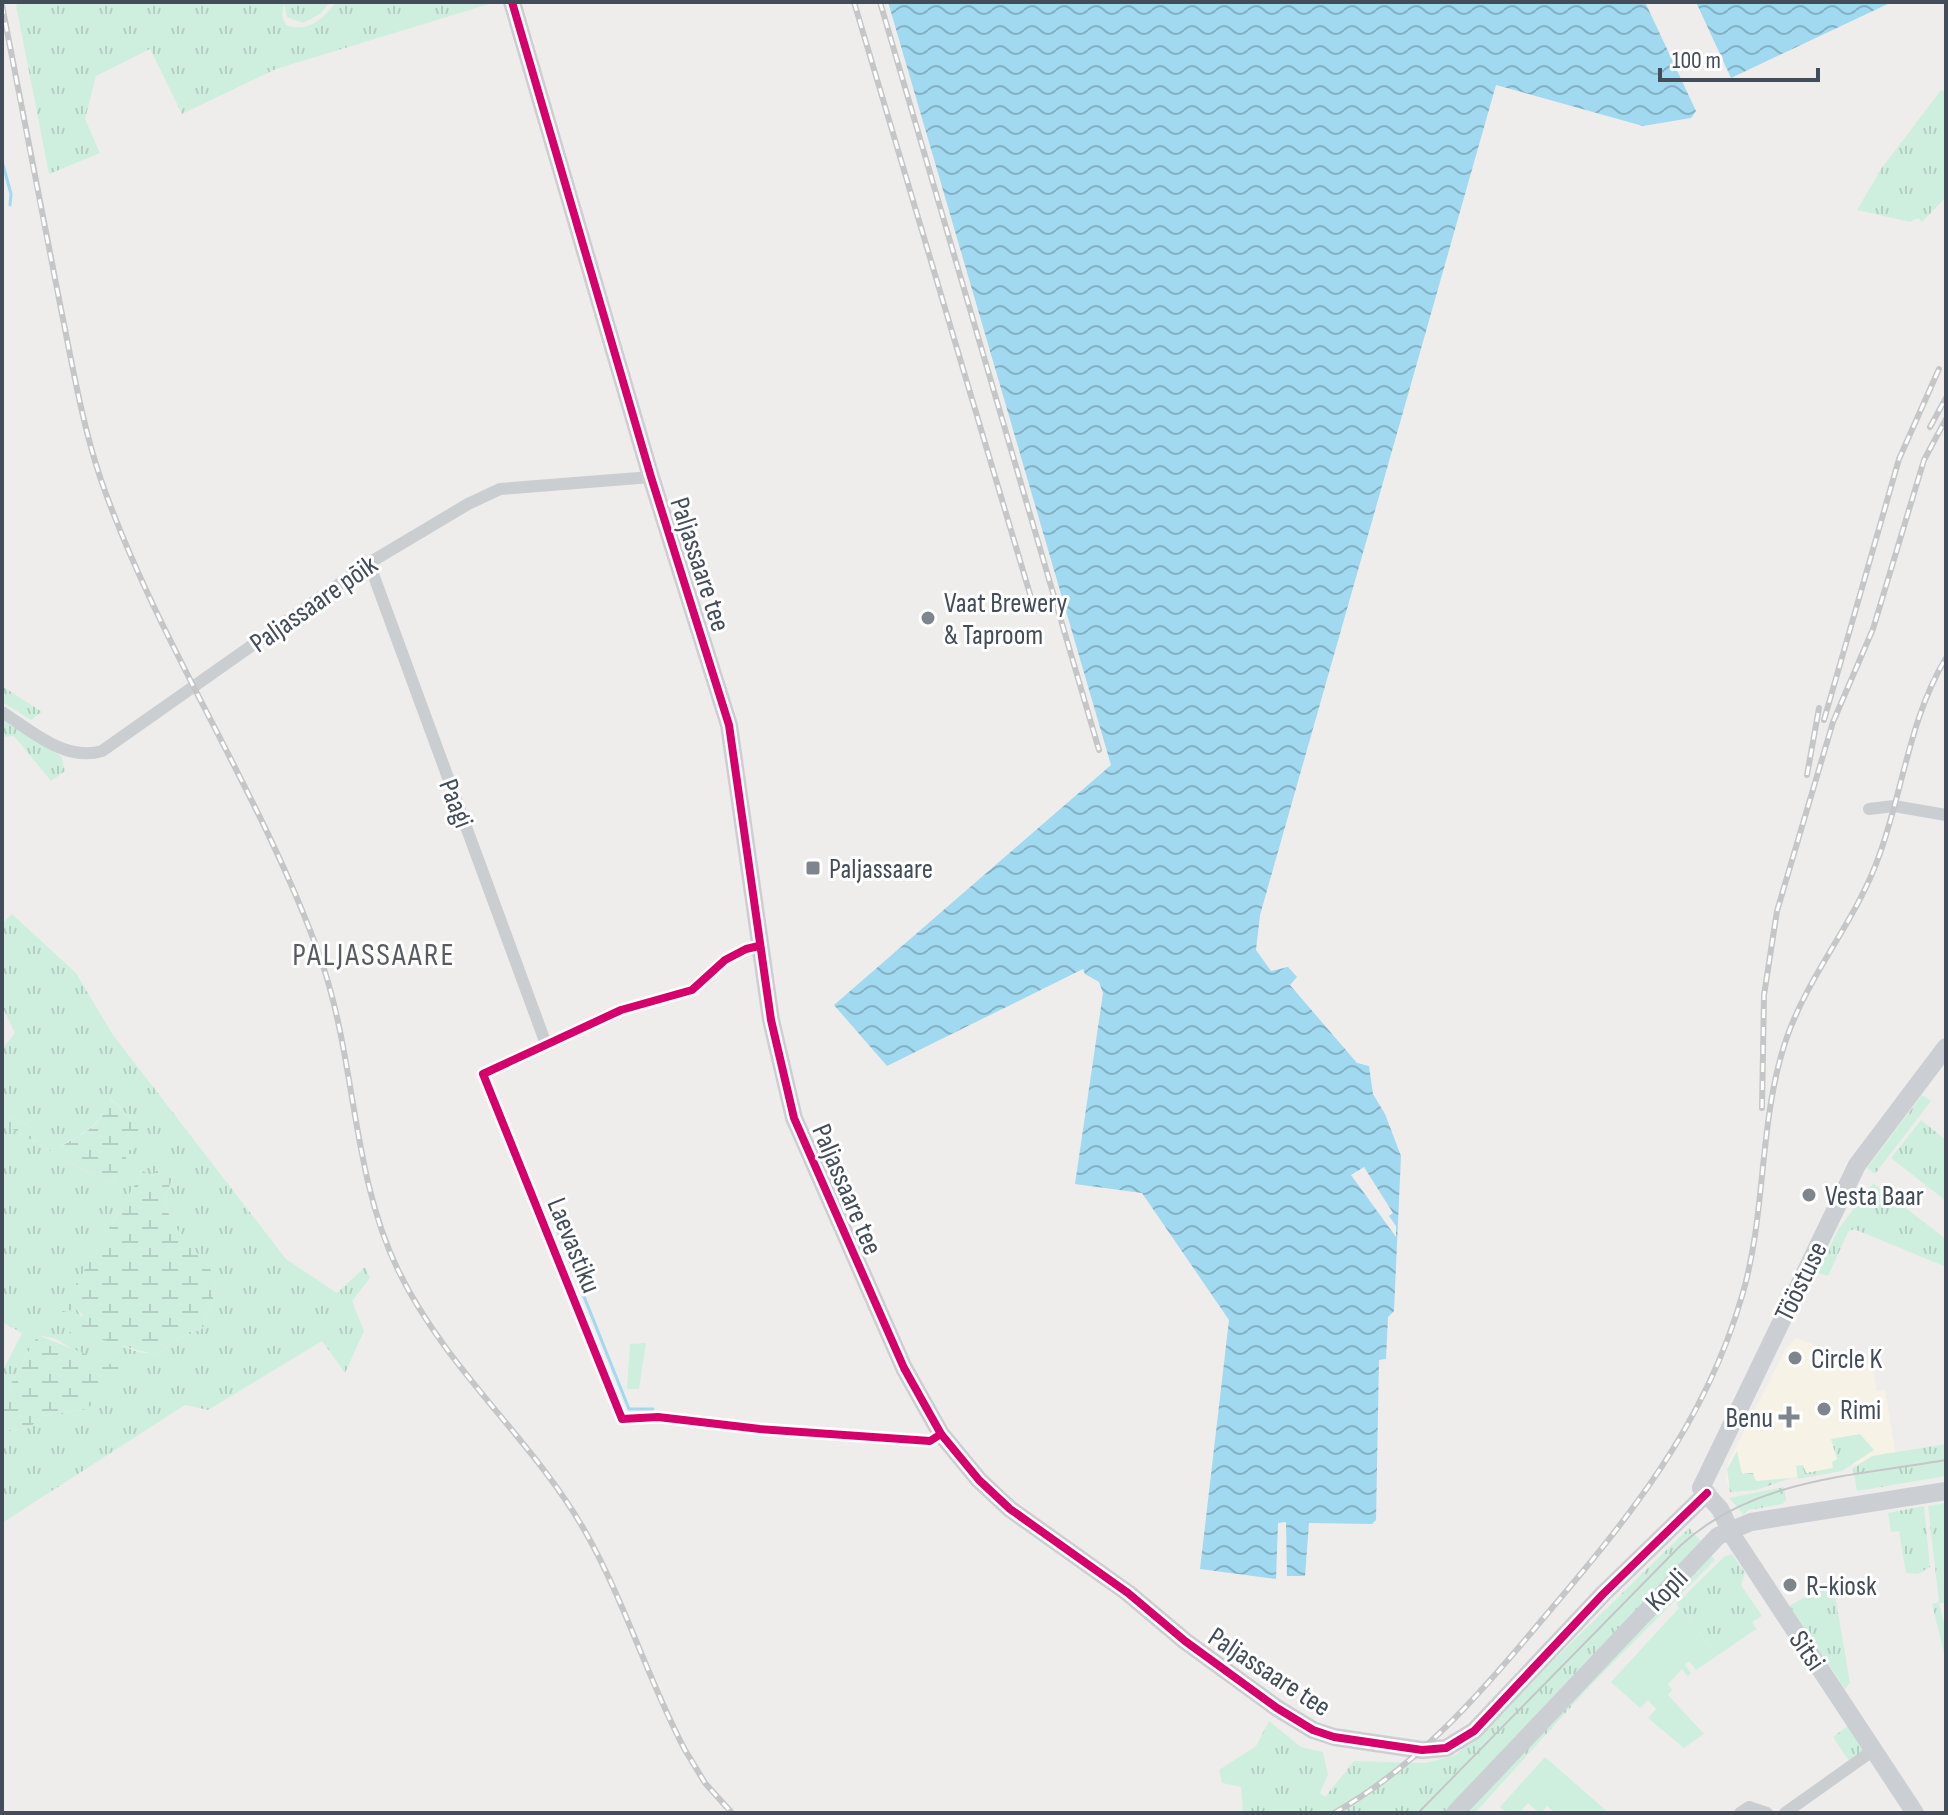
<svg xmlns="http://www.w3.org/2000/svg" width="1948" height="1815" font-family="'Sofia Sans Condensed',sans-serif">
  <defs>
    <pattern id="grass-tufts" width="24" height="20" patternUnits="userSpaceOnUse" patternTransform="scale(2)"><rect width="24" height="20" fill="#cfefde"/><path d="M3 7l-1-3M5 7V3M7 7l1-3M15 17l-1-3M17 17v-4M19 17l1-3" fill="none" stroke="#b3cfc1"/></pattern>
    <pattern id="forest-firs" width="22" height="20" patternUnits="userSpaceOnUse" patternTransform="scale(2)"><rect width="22" height="20" fill="#cfefde"/><path d="M5 1l3.5 6h-7zM16 11l3.5 6h-7z" fill="#b3cfc1"/></pattern>
    <pattern id="wetland-marsh" width="20" height="14" patternUnits="userSpaceOnUse" patternTransform="scale(2)"><rect width="20" height="14" fill="#cfefde"/><path d="M1 5h8M5 5V1M11 12h8M15 12V8" fill="none" stroke="#b3cfc1"/></pattern>
    <pattern id="water-waves" width="16" height="10" patternUnits="userSpaceOnUse" patternTransform="scale(2)"><rect width="16" height="10" fill="#a0d9f0"/><path d="M0 5q4-4 8 0t8 0" fill="none" stroke="#84b2c5"/></pattern>
  </defs>
  <rect width="100%" height="100%" fill="#eeedec"/>
  <path fill="#f6f2e6" d="M1796,1338l76,28 5,25 8,-1 11,66 -165,34 -5,-10 2,-17 57,-113z"/>
  <g fill="url(#grass-tufts)" fill-rule="evenodd">
    <path d="M22,2h308l-10,12 -17,9 -16,-6 -3,-13 -2,13 4,8c22,8 37,-6 50,-23h160l-220,67 -94,45 -32,-65 -54,27 -11,43 15,34 -51,21 -33,-169z"/>
    <path d="M1941,90l5,2v105l-24,25 -4,-4 -8,4 -53,-12 24,-41z"/>
    <path d="M2,686l40,26 -11,8 -29,-18z"/>
    <path d="M2,719l59,37 4,15 -14,10 -37,-45 -12,1z"/>
    <path d="M12,914l64,59 37,62 173,224 51,34 28,-26 5,11 -18,23 12,30 -19,42 -23,-32 -114,69 -23,-5 -183,118v-91l27,-4 13,-12 44,-7 33,-31 -63,-39 -18,-4 -36,65v-28l20,-39 -20,-11v-199l108,62 32,-56 -31,-30c-10,26 -27,34 -50,47l-44,-27 -15,-2v-68l13,-16 -13,-27v-82zM164,1163l10,10c-2,7 -7,17 -8,25 -2,34 51,65 50,87 -1,12 -10,29 -13,43l-29,13 -16,13 -20,-2 -41,-16 -21,-27 -16,3 83,-141 9,5z"/>
    <path d="M1922,1095l9,6 -56,73 -8,-6z"/>
    <path d="M1921,1120l25,20v61l-55,-43z"/>
    <path d="M1873,1183l73,56v28l-92,-38 -6,3 -20,44 -11,-3 22,-45z"/>
    <path d="M1860,1434l14,16 -32,21 -44,8 -2,-13 7,-1 3,8 27,-5 -1,-6 5,-3 -6,-20z"/>
    <path d="M1946,1444v32l-89,15 -4,-23 19,-12z"/>
    <path d="M1784,1487l2,12 -3,5 -35,6 -4,5 -15,-17z"/>
    <path d="M1946,1503v100h-7l7,28v30l-14,-57 7,-2 -11,-96z"/>
    <path d="M1924,1506l6,61 -12,7 -12,-1 -7,-42 -8,1 -3,-19z"/>
    <path d="M1689,1528l12,13 -257,272h-201l-2,-26 -19,-4 -3,-13 37,-24 13,-25 32,26 22,5 5,23 -8,18 5,4 29,-36 72,2 30,-8z"/>
    <path d="M1732,1554l13,19 -4,12 21,31 -10,6 4,7 -39,27 -41,-52 49,-48z"/>
    <path d="M1711,1555l4,5 -126,127 -114,126h-7l116,-130z"/>
    <path d="M1826,1585l9,10 15,88 -5,6 -56,-83z"/>
    <path d="M1849,1725l17,25 -17,11 -16,-24z"/>
  </g>
  <path fill="url(#forest-firs)" d="M1737,1451l5,23 11,-1 3,8 35,-3 -35,12 -26,2 -3,-23z"/>
  <g fill="url(#wetland-marsh)">
    <path d="M110,1099l33,30 -33,56 -108,-62v-6l15,2 45,27c22,-13 41,-21 48,-47z"/>
    <path d="M164,1162l10,11c-2,7 -7,17 -8,25 -2,34 51,64 50,87 -1,13 -10,29 -13,43l-29,13 -16,13c-29,-3 -52,-19 -82,-16l-10,-8 17,-15 -7,-6 -17,4 84,-142 9,5z"/>
    <path d="M38,1335l80,32 1,11 -32,31 -45,7 -13,12 -27,4v-32z"/>
  </g>
  <g fill="#cfefde">
    <path d="M646,1343l-7,46h-12l3,-45z"/>
    <path d="M1679,1608l38,48 -21,14 -7,-9 -4,4 6,8 -3,4 -6,-8 -14,15 4,6 -4,5 36,39 -20,14 -36,-30 8,-9 -8,-9 -8,8 -29,-26z"/>
    <path d="M1545,1757l64,56h-53l-9,-7 -4,5 2,2h-6l-11,-10 -9,10h-12l-7,-6z"/>
  </g>
  <g fill="url(#water-waves)">
    <path d="M888,2h757l51,109 -5,7 -48,8 -147,-41 -236,830 -4,35 15,21 17,-4 9,10 -7,8 67,78 12,3 4,28 12,20 16,42 -7,155 -6,6 -2,42 -7,1 -3,160 -4,4 -63,-1 -4,53h-18l-1,-54 -8,1 -2,56 -76,-10 29,-249 -87,-127 -67,-9 28,-191 -4,-11 -14,-8 -2,-5 -196,97 -53,-61 277,-240z"/>
    <path d="M1696,2h196l-161,76z"/>
  </g>
  <path fill="#eeedec" d="M1364,1167l29,46 -4,3 7,10v11l-45,-62z"/>
  <g fill="none" stroke-linecap="round" stroke-linejoin="round">
    <g stroke="#a0d9f0" stroke-width="3">
      <path d="M2,161l9,33 -1,11"/>
      <path d="M553,1219l76,190h24"/>
    </g>
    <g stroke="#cbced1" stroke-width="12">
      <path d="M369,563l177,481"/>
      <path d="M2,712c30,19 63,50 100,39l267,-188 99,-59 32,-15 151,-12"/>
      <path d="M1869,809l25,-3 52,9"/>
      <path d="M759,946l-13,3 -21,11 -33,30 -71,20 -138,64 139,345 36,-2 102,12 170,12 11,-7"/>
      <path d="M1740,1813l9,-6 18,6"/>
      <path d="M1785,1813l90,-64"/>
    </g>
    <g stroke="#cbced2" stroke-width="18">
      <path d="M512,2l139,475 78,248 42,295 23,98 110,250 37,66 38,46 31,29 118,84 57,48 92,67 36,22 21,7 88,13 24,-2 28,-17 129,-137 104,-101"/>
      <path d="M1701,1488l156,-323 89,-118"/>
      <path d="M1701,1488l19,21 14,29 181,275"/>
      <path d="M1455,1813l263,-277 33,-14 195,-31"/>
    </g>
    <path stroke="#c4c6c8" stroke-width="2" d="M1418,1813l262,-267c72,-67 173,-70 266,-86"/>
    <defs>
      <g id="rail">
        <path d="M854,2l181,609"/>
        <path d="M880,2l219,748"/>
        <path d="M2,5c19,99 38,199 58,299 12,59 22,120 41,176 58,166 160,312 219,477 36,101 31,216 78,313 49,101 135,169 188,263 39,69 62,147 99,217l20,33 27,30"/>
        <path d="M1930,427l16,-29"/>
        <path d="M1824,720l75,-261 40,-90"/>
        <path d="M1807,775l12,-67"/>
        <path d="M1762,1108l2,-113 13,-84 56,-189 40,-93 51,-169 22,-41"/>
        <path d="M1334,1813c84,-47 147,-120 207,-192 87,-102 163,-194 201,-325 25,-84 16,-176 45,-259 23,-65 69,-116 92,-181 24,-65 30,-137 67,-198"/>
      </g>
    </defs>
    <use href="#rail" stroke="#c4c6c8" stroke-width="6"/>
    <use href="#rail" stroke="#fff" stroke-width="3" stroke-dasharray="9" stroke-linecap="butt"/>
    <defs>
      <g id="cycleway">
        <path d="M512,2l139,475 78,248 42,295 23,98 110,250 37,66 38,46 31,29 118,84 57,48 92,67 36,22 21,7 88,13 24,-2 28,-17 129,-137 104,-101"/>
        <path d="M759,946l-13,3 -21,11 -33,30 -71,20 -138,64 139,345 36,-2 102,12 170,12 11,-7"/>
      </g>
    </defs>
    <use href="#cycleway" stroke="#fff" stroke-width="13"/>
    <use href="#cycleway" stroke="#d6006c" stroke-width="8"/>
  </g>
  <g fill="#7f858d" stroke="#fff" stroke-width="3">
    <circle cx="928" cy="618" r="8"/>
    <rect x="805" y="860" width="16" height="16" rx="4"/>
    <circle cx="1809" cy="1195" r="8"/>
    <circle cx="1795" cy="1358" r="8"/>
    <circle cx="1824" cy="1409" r="8"/>
    <path d="M1785 1405h8v8h8v8h-8v8h-8v-8h-8v-8h8z"/>
    <circle cx="1790" cy="1585" r="8"/>
  </g>
  <g text-anchor="middle" stroke-width="6" stroke-linejoin="round" paint-order="stroke">
    <g font-size="28" fill="#434d5a" stroke="#fff">
      <text transform="translate(701 564) rotate(72)" y="10">Paljassaare tee</text>
      <text transform="translate(313 603) rotate(-35)" y="10">Paljassaare põik</text>
      <text transform="translate(457 803) rotate(69)" y="10">Paagi</text>
      <text transform="translate(848 1189) rotate(67)" y="10">Paljassaare tee</text>
      <text transform="translate(575 1245) rotate(68)" y="10">Laevastiku</text>
      <text transform="translate(1800 1281) rotate(-64)" y="10">Tööstuse</text>
      <text transform="translate(1666 1589) rotate(-46)" y="10">Kopli</text>
      <text transform="translate(1808 1650) rotate(56)" y="10">Sitsi</text>
      <text transform="translate(1270 1671) rotate(33)" y="10">Paljassaare tee</text>
    </g>
    <g font-size="28" fill="#434d5a" stroke="#fff" text-anchor="start">
      <text x="944" y="612">Vaat Brewery<tspan x="944" dy="32">&amp; Taproom</tspan></text>
      <text x="829" y="878">Paljassaare</text>
      <text x="1825" y="1205">Vesta Baar</text>
      <text x="1811" y="1368">Circle K</text>
      <text x="1840" y="1419">Rimi</text>
      <text x="1773" y="1427" text-anchor="end">Benu</text>
      <text x="1806" y="1595">R-kiosk</text>
    </g>
    <g font-size="32" letter-spacing="2" fill="#585b61" stroke="#fff">
      <text x="374" y="965">PALJASSAARE</text>
    </g>
  </g>
  <rect width="1948" height="1815" fill="none" stroke="#434d5a" stroke-width="8"/>
  <path d="M1660 68v12h158v-12" fill="none" stroke="#434d5a" stroke-width="4"/>
  <text x="1672" y="68" font-size="24" fill="#434d5a" stroke="#ffffff" stroke-width="6" paint-order="stroke">100 m</text>
</svg>
